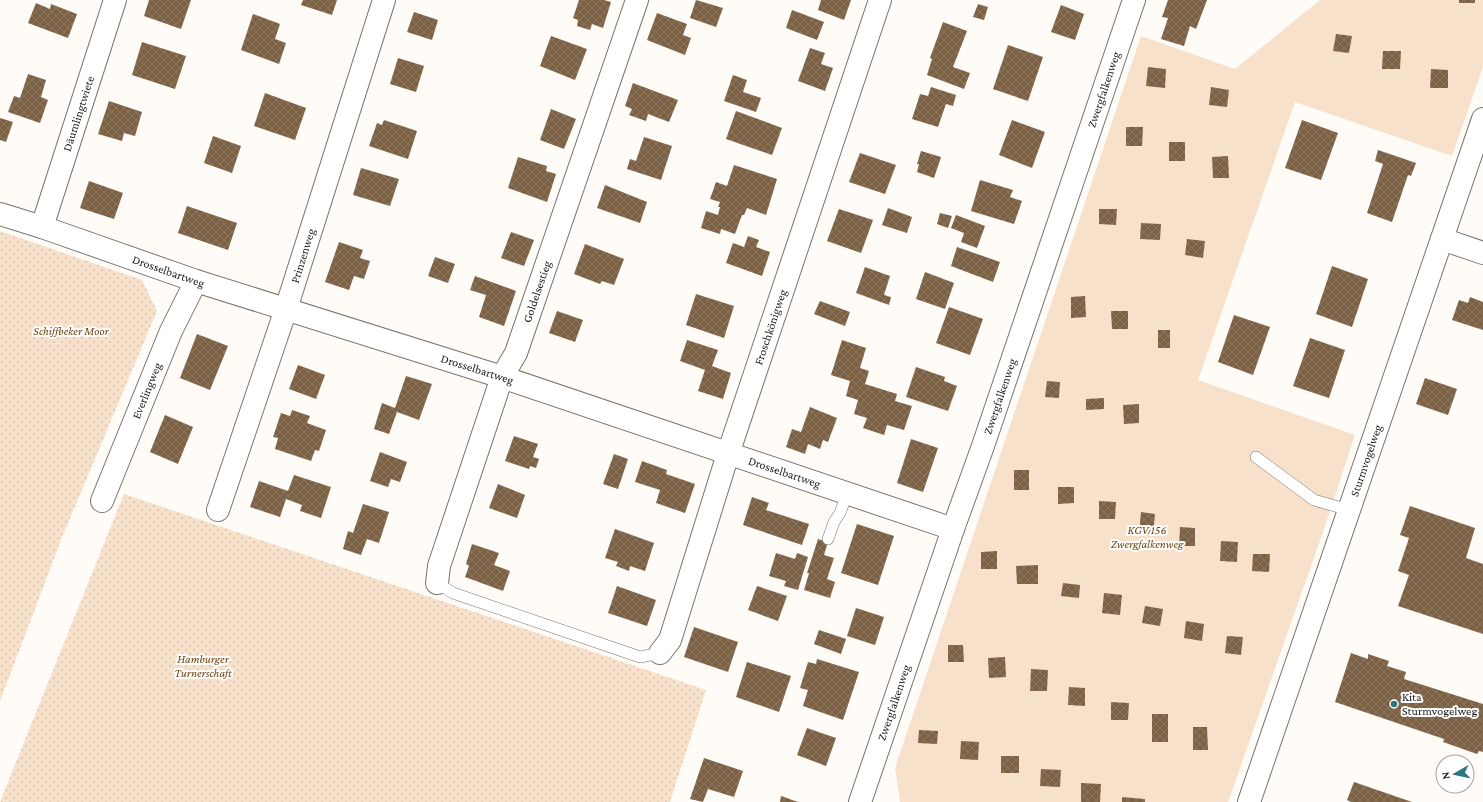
<svg xmlns="http://www.w3.org/2000/svg" width="1483" height="802" font-family="'Crimson Pro',serif">
  <defs>
    <pattern id="park-dots" width="8" height="8" patternUnits="userSpaceOnUse"><rect width="8" height="8" fill="#f8e1cb"/><path d="M2 2h.1M6 6h.1" fill="none" stroke="#d4c0ae" stroke-width="1.8" stroke-linecap="round"/></pattern>
    <pattern id="building-cross-hatch" width="8" height="8" patternUnits="userSpaceOnUse"><rect width="8" height="8" fill="#7d6145"/><path d="M0 0l8 8M0 8l8-8" fill="none" stroke="#8c7862"/></pattern>
  </defs>
  <rect width="100%" height="100%" fill="#fffbf7"/>
  <path fill="#f8e1cb" d="M1320,0h163v67l-31,89 -157,-54 -97,278 157,55 -33,100 -94,267h-328l-5,-34 246,-732 94,33z"/>
  <g fill="url(#park-dots)">
    <path d="M0,231l142,49 15,31 -94,224 -63,166z"/>
    <path d="M124,494l582,196 -36,112h-670z"/>
  </g>
  <g fill="url(#building-cross-hatch)">
    <path d="M149,0h42l-10,29 -37,-13z"/>
    <path d="M303,0h34l-5,15 -31,-10z"/>
    <path d="M579,0h25l7,2 -8,26 -11,-4 -2,6 -13,-4 1,-6 -5,-2z"/>
    <path d="M696,0l27,8 -7,19 -26,-9z"/>
    <path d="M821,0h30l-7,20 -26,-10z"/>
    <path d="M1168,0h39l-11,29 -6,-3 -6,20 -23,-7 7,-21 -6,-1z"/>
    <rect x="1459" y="0" width="16" height="3"/>
    <path d="M36,3l14,6 1,-5 26,10 -9,24 -40,-15z"/>
    <path d="M978,4l10,3 -4,13 -11,-3z"/>
    <path d="M1061,5l23,9 -9,26 -24,-8z"/>
    <path d="M792,10l32,12 -7,18 -31,-12z"/>
    <path d="M414,12l24,8 -6,20 -25,-8z"/>
    <path d="M657,13l30,11 -4,11 8,3 -6,17 -38,-15z"/>
    <path d="M253,14l27,10 -5,15 11,4 -7,21 -38,-14z"/>
    <path d="M943,22l24,9 -14,36 17,6 -6,16 -37,-14 5,-16 -2,-1z"/>
    <path d="M1336,34l16,2 -3,17 -16,-2z"/>
    <path d="M551,36l36,13 -12,31 -35,-14z"/>
    <path d="M142,42l44,14 -11,33 -43,-14z"/>
    <path d="M1008,45l35,12 -15,44 -35,-12z"/>
    <path d="M810,48l15,5 -4,11 12,4 -8,23 -27,-10z"/>
    <path d="M1383,51h18l-1,18h-18z"/>
    <path d="M398,58l26,8 -8,26 -26,-8z"/>
    <path d="M1148,67l18,2 -1,19 -19,-2z"/>
    <path d="M1431,69l17,1v18h-18z"/>
    <path d="M28,74l18,6 -5,17 7,3 -8,23 -32,-11 6,-16 6,2z"/>
    <path d="M733,75l14,5 -4,12 18,6 -5,14 -32,-11z"/>
    <path d="M633,83l45,17 -9,22 -21,-8 -2,7 -17,-6 3,-6 -7,-3z"/>
    <path d="M931,87l25,8 -3,11 -7,-2 -8,23 -26,-8 8,-25 8,2z"/>
    <path d="M1211,87l18,3 -2,17 -18,-2z"/>
    <path d="M265,93l41,15 -11,32 -41,-14z"/>
    <path d="M109,101l33,11 -7,24 -11,-3 -2,8 -24,-7z"/>
    <path d="M551,109l25,10 -12,30 -24,-9z"/>
    <path d="M736,111l46,17 -10,27 -46,-16z"/>
    <path d="M0,118l13,4 -7,20 -6,-2z"/>
    <path d="M384,120l33,11 -9,28 -39,-13 8,-23 5,2z"/>
    <path d="M1012,120l33,12 -13,36 -33,-13z"/>
    <path d="M1302,120l36,13 -17,47 -36,-12z"/>
    <path d="M1126,127h17l-1,19h-16z"/>
    <path d="M213,136l28,10 -9,27 -28,-10z"/>
    <path d="M644,137l28,9 -11,34 -34,-11 3,-10 6,2z"/>
    <rect x="1169" y="142" width="16" height="19"/>
    <path d="M1378,150l38,13 -5,13 -3,-1 -16,47 -25,-9 16,-49 -8,-3z"/>
    <path d="M921,151l20,6 -7,21 -17,-6 2,-8h-2z"/>
    <path d="M860,153l36,12 -11,29 -36,-12z"/>
    <path d="M1228,156l1,22h-16l-1,-21z"/>
    <path d="M518,157l29,9 -1,5 10,3 -9,28 -39,-14z"/>
    <path d="M734,165l43,14 -11,36 -19,-7 -3,7h-2l-7,19 -14,-5 -1,5 -19,-6 5,-17 12,4 2,-8h-2l2,-5 -10,-3 6,-17 11,4z"/>
    <path d="M361,168l38,11 -9,27 -37,-11z"/>
    <path d="M980,180l33,10 -3,7 12,4 -8,23 -43,-13z"/>
    <path d="M89,181l34,12 -9,26 -34,-11z"/>
    <path d="M605,185l42,17 -7,21 -43,-15z"/>
    <path d="M187,206l50,17 -9,27 -50,-17z"/>
    <path d="M888,208l24,9 -5,16 -25,-8z"/>
    <path d="M839,209l34,11 -12,33 -34,-12z"/>
    <path d="M1099,209h18l-1,16 -17,-1z"/>
    <path d="M940,213l12,3 -4,12 -11,-4z"/>
    <path d="M956,215l29,11 -8,22 -16,-6 3,-9 -13,-5z"/>
    <path d="M1141,223l20,1 -1,16 -20,-1z"/>
    <path d="M511,232l23,8 -10,26 -23,-8z"/>
    <path d="M748,236l11,4 -3,7 14,5 -8,24 -36,-13 7,-20 11,4z"/>
    <path d="M1187,239l18,2 -2,17 -18,-3z"/>
    <path d="M339,242l24,8 -3,8 10,3 -6,18 -10,-3 -5,14 -24,-8z"/>
    <path d="M585,244l39,15 -10,26 -12,-4 -2,3 -26,-10z"/>
    <path d="M957,247l43,15 -7,20 -42,-16z"/>
    <path d="M435,257l20,7 -7,19 -20,-7z"/>
    <path d="M1332,266l36,13 -16,48 -36,-13z"/>
    <path d="M865,267l25,9 -6,19 7,2 -2,8 -33,-12z"/>
    <path d="M925,272l29,11 -9,26 -29,-10z"/>
    <path d="M475,276l41,15 -12,35 -25,-9 7,-22 -16,-5z"/>
    <path d="M696,294l38,12 -10,32 -38,-13z"/>
    <path d="M1085,296l1,21 -15,1v-21z"/>
    <path d="M1470,297l13,5v28l-31,-10 7,-20 9,3z"/>
    <path d="M820,301l30,11 -5,14 -31,-12z"/>
    <path d="M949,307l34,12 -13,36 -34,-12z"/>
    <path d="M557,311l26,9 -8,22 -26,-9z"/>
    <path d="M1111,311h17v18h-16z"/>
    <path d="M1234,315l36,12 -17,48 -35,-13z"/>
    <rect x="1158" y="330" width="12" height="18"/>
    <path d="M197,334l31,12 -18,44 -30,-12z"/>
    <path d="M1310,338l35,12 -16,48 -36,-12z"/>
    <path d="M687,340l31,10 -6,16 19,7 -8,26 -25,-8 7,-21 -25,-9z"/>
    <path d="M842,340l24,8 -6,20 9,3 -4,13 32,10 -2,7 17,5 -8,24 -17,-5 -3,10 -21,-7 4,-10 -13,-4 4,-14 -12,-4 4,-15 -19,-6z"/>
    <path d="M298,365l27,10 -9,24 -27,-10z"/>
    <path d="M916,367l29,10 -1,4 13,5 -9,25 -42,-14z"/>
    <path d="M406,376l26,8 -13,36 -22,-8 -8,22 -15,-5 8,-26 13,5z"/>
    <path d="M1425,378l32,11 -9,26 -32,-11z"/>
    <path d="M1047,381l13,1 -1,16 -14,-1z"/>
    <path d="M1104,398v11l-18,1v-11z"/>
    <path d="M1139,404v19l-15,1 -1,-19z"/>
    <path d="M810,407l27,11 -9,24 -5,-2 -3,9 -12,-5 -3,10 -19,-7 6,-18 9,3z"/>
    <path d="M292,410l18,6 -3,7 19,7 -7,21 -4,-1 -4,11 -36,-12 3,-11 -5,-1 8,-24 9,3z"/>
    <path d="M165,415l28,12 -15,37 -28,-12z"/>
    <path d="M514,436l24,8 -5,13 6,2 -3,9 -6,-2 -1,3 -24,-8z"/>
    <path d="M911,439l27,9 -15,44 -26,-9z"/>
    <path d="M380,452l27,10 -7,20 -9,-3 -3,8 -18,-6z"/>
    <path d="M614,454l14,5 -10,30 -15,-5z"/>
    <path d="M642,461l25,9 -1,4 29,10 -10,29 -29,-10 4,-13 -25,-8z"/>
    <rect x="1014" y="470" width="15" height="20"/>
    <path d="M294,475l37,12 -10,31 -21,-7 2,-6 -16,-6 -6,18 -30,-10 9,-26 29,10z"/>
    <path d="M498,484l27,11 -8,23 -28,-10z"/>
    <path d="M1058,487h16v16l-16,1z"/>
    <path d="M752,497l17,6 -3,7 43,14 -7,21 -59,-20z"/>
    <path d="M1099,501l17,1 -1,17h-16z"/>
    <path d="M363,504l26,8 -10,31 -12,-4 -6,16 -18,-6 5,-18 5,2z"/>
    <path d="M1410,506l65,22 -9,30 17,6v70l-85,-28 11,-31 -11,-4 11,-33 -9,-3z"/>
    <path d="M1141,512l14,2 -2,20 -14,-1z"/>
    <path d="M857,524l37,12 -16,49 -37,-12z"/>
    <path d="M1180,527l15,1v18h-16z"/>
    <path d="M615,529l39,14 -9,28 -15,-5 -1,5 -13,-5 2,-4 -13,-4z"/>
    <path d="M818,539l10,3 -4,13 10,3 -7,21 8,3 -5,16 -26,-8 5,-17h-2z"/>
    <path d="M1221,541l17,1 -1,20 -17,-1z"/>
    <path d="M472,544l27,9 -5,12 16,6 -7,20 -38,-14 4,-11 -3,-2z"/>
    <path d="M997,551v18h-16v-17z"/>
    <path d="M776,553l19,6 2,-6 11,4 -10,33 -14,-4 2,-5 -17,-5z"/>
    <path d="M1253,554h17l-1,18 -17,-1z"/>
    <path d="M1038,565v19h-21l-1,-18z"/>
    <path d="M1063,583l17,2 -1,13 -18,-2z"/>
    <path d="M617,586l39,14 -9,26 -39,-13z"/>
    <path d="M757,586l30,10 -9,25 -30,-11z"/>
    <path d="M1104,593l18,2 -2,20 -18,-2z"/>
    <path d="M1145,606l18,3 -3,17 -18,-3z"/>
    <path d="M856,608l28,9 -9,28 -28,-9z"/>
    <path d="M1186,621l18,3 -2,17 -18,-3z"/>
    <path d="M694,627l44,15 -10,30 -44,-15z"/>
    <path d="M819,630l27,9 -5,15 -27,-10z"/>
    <path d="M1227,636l16,1 -2,18 -16,-2z"/>
    <path d="M948,645h15l1,17h-16z"/>
    <path d="M1351,653l17,6v-5l21,7 -2,5 19,6 -2,7 79,25v48l-4,-1 -2,3 -34,-12 1,-3 -109,-37z"/>
    <path d="M1005,657l1,20 -17,1 -1,-20z"/>
    <path d="M817,659l42,13 -16,48 -40,-14 5,-16 -8,-2 8,-26 8,2z"/>
    <path d="M747,662l44,14 -12,36 -43,-15z"/>
    <path d="M1031,669l17,1 -1,21h-17z"/>
    <path d="M1069,687l16,1v18l-17,-1z"/>
    <path d="M1111,702l18,1 -1,17h-17z"/>
    <rect x="1152" y="714" width="16" height="28"/>
    <path d="M1193,727h14l1,23h-15z"/>
    <path d="M807,728l29,10 -10,28 -29,-11z"/>
    <path d="M919,730l19,1 -1,13 -19,-1z"/>
    <path d="M961,741l18,1 -1,18 -18,-1z"/>
    <rect x="1001" y="756" width="18" height="17"/>
    <path d="M704,758l39,13 -9,26 -26,-8 -5,13 -13,-3z"/>
    <path d="M1041,769l20,1 -1,17 -20,-1z"/>
    <path d="M1354,782l58,20h-61l-4,-2z"/>
    <path d="M1081,783l20,1 -1,18h-19z"/>
    <path d="M781,796l17,6h-18z"/>
    <path d="M1122,797l23,2v3h-23z"/>
  </g>
  <g fill="none" stroke-linecap="round" stroke-linejoin="round">
    <defs>
      <g id="service">
        <path d="M1256,457l58,43 35,10"/>
        <path d="M828,539l6,-17 6,-9 7,-19"/>
        <path d="M437,583l16,10 187,64 20,-4"/>
      </g>
      <g id="minor">
        <path id="s1" d="M0,214l42,13 154,54 306,96 451,152"/>
        <path id="s2" d="M42,227l73,-227"/>
        <path d="M1442,239l41,14"/>
        <path id="s3" d="M102,501l69,-170 25,-50"/>
        <path id="s4" d="M218,510l68,-201 98,-309"/>
        <path id="s5" d="M437,583l2,-17 63,-189 14,-24 121,-353"/>
        <path id="s6" d="M660,653l10,-13 58,-186 152,-454"/>
        <path id="s7" d="M860,802l93,-273 30,-83 151,-446"/>
        <path id="s8" d="M1249,802l234,-683"/>
      </g>
    </defs>
    <use href="#service" stroke="#787470" stroke-width="12"/>
    <use href="#minor" stroke="#787470" stroke-width="24"/>
    <use href="#service" stroke="#fff" stroke-width="11"/>
    <use href="#minor" stroke="#fff" stroke-width="22"/>
  </g>
  <circle fill="#2d7580" stroke="#fff" stroke-width="1.5" cx="1394" cy="704" r="4"/>
  <g text-anchor="middle" stroke-width="4" stroke-linejoin="round" paint-order="stroke">
    <g font-size="12" fill="#1d1b1a" stroke="#fff">
      <text dy="4" stroke="none"><textPath href="#s7" startOffset="753">Zwergfalkenweg</textPath></text>
      <text dy="4" stroke="none"><textPath href="#s2" startOffset="119">Däumlingtwiete</textPath></text>
      <text dy="4" stroke="none"><textPath href="#s4" startOffset="268">Prinzenweg</textPath></text>
      <text dy="4" stroke="none"><textPath href="#s1" startOffset="178">Drosselbartweg</textPath></text>
      <text dy="4" stroke="none"><textPath href="#s5" startOffset="309">Goldelsestieg</textPath></text>
      <text dy="4" stroke="none"><textPath href="#s6" startOffset="345">Froschkönigweg</textPath></text>
      <text dy="4" stroke="none"><textPath href="#s1" startOffset="502">Drosselbartweg</textPath></text>
      <text dy="4" stroke="none"><textPath href="#s3" startOffset="119">Everlingweg</textPath></text>
      <text dy="4" stroke="none"><textPath href="#s7" startOffset="429">Zwergfalkenweg</textPath></text>
      <text dy="4" stroke="none"><textPath href="#s8" startOffset="361">Sturmvogelweg</textPath></text>
      <text dy="4" stroke="none"><textPath href="#s1" startOffset="826">Drosselbartweg</textPath></text>
      <text dy="4" stroke="none"><textPath href="#s7" startOffset="105">Zwergfalkenweg</textPath></text>
    </g>
    <g font-size="12" font-style="italic" fill="#6d4511" stroke="#fff">
      <text x="71" y="335">Schiffbeker Moor</text>
      <text x="1147" y="534">KGV 156<tspan x="1147" dy="14">Zwergfalkenweg</tspan></text>
      <text x="203" y="663">Hamburger<tspan x="203" dy="14">Turnerschaft</tspan></text>
    </g>
    <g font-size="12" fill="#1d1b1a" stroke="#fff" text-anchor="start">
      <text x="1402" y="701">Kita<tspan x="1402" dy="14">Sturmvogelweg</tspan></text>
    </g>
  </g>
  <g transform="translate(1455 774) rotate(261)"><circle r="19" fill="#ffffff" stroke="#a5a4a3"/>
  <path d="M0-3L7 15L0 10L-7 15Z" fill="#2d7580"/>
  <text y="-6" font-size="11" font-weight="bold" text-anchor="middle" fill="#1d1b1a">N</text>
  </g>
</svg>
